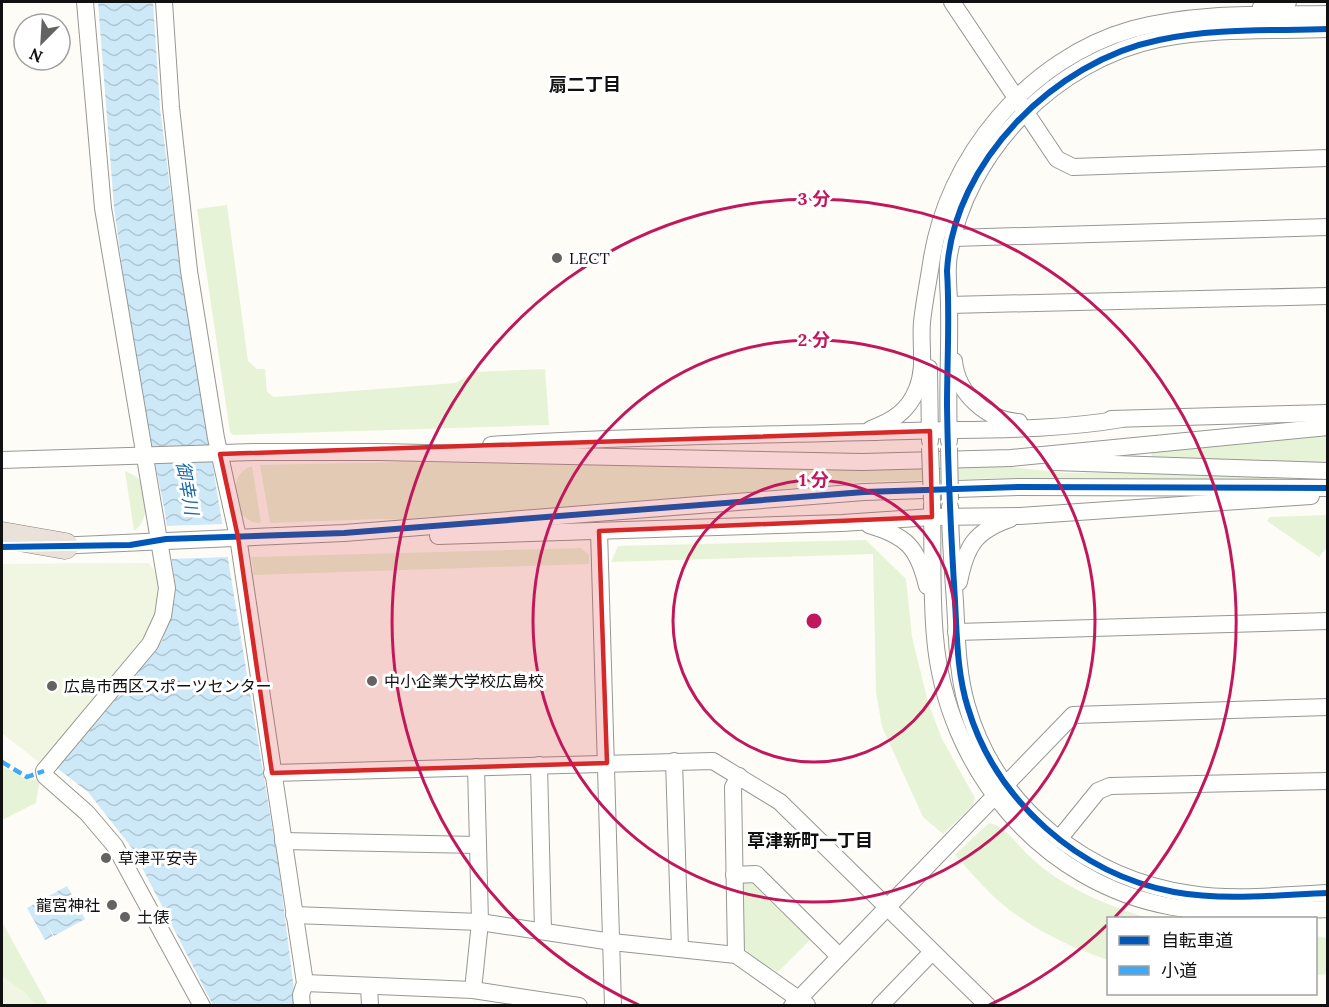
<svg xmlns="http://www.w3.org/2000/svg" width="1329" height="1007" font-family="Lora,'Noto Sans JP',serif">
  <defs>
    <pattern id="water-waves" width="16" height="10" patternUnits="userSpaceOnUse" patternTransform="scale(1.5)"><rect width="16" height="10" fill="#cde8f7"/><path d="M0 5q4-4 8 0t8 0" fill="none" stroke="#afc6d3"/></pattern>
  </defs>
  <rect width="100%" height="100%" fill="#fdfcf7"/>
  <g fill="#e7f3d7">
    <path d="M227,205l21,156 9,8h8l2,23 7,5 182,-14 18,-11 71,-3 4,56 -316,10 -3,-3 -33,-223z"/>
    <path d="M1327,436v28l-175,-7 -1,-5z"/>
    <path d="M402,462l442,8 158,-4 63,7 68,-1 157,5v3l-283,-2 -148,4 -426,38 -53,-1 -110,4 -10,-58z"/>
    <path d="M252,466l9,57 -9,-1 -9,-6c-10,-16 -13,-43 9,-50z"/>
    <path d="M125,471c6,3 13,5 16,11 8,15 7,40 -7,49z"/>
    <path d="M1327,515v32l-8,10 -52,-36 3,-4z"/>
    <path d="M866,540l40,39 6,58 16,65 14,37 33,59 -2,7 -30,29 -20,-17 -41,-90 -6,-35 -3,-138 -262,8 7,-16z"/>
    <path d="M581,548l8,7v9l-335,11 -3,-18z"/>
    <path d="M2,766l26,14 12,-1 -4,24 -34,17z"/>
    <path d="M989,823c15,2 27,20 38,31 33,32 78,51 121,64h-40v42c-40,-13 -87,-36 -118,-67 -12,-12 -23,-25 -35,-38z"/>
    <path d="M752,881l60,57 -34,34 -30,-18 -6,-10 -1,-58 4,-4z"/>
    <path d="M2,922l46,83h-46z"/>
    <path d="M1316,936l11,2v36l-11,1z"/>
  </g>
  <g fill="#f0f6e1">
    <path d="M148,563c20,18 9,47 0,69l-108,131 -38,-30v-169z"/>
    <path d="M2,976l24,17 10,12h-34z"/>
  </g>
  <g fill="url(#water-waves)">
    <path d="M98,2h55l7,106 20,159 98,596 18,142h-83l-81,-157 -44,-56 -31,-24 105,-127 9,-25 5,-28 -12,-81 -28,-137 -22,-163z"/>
    <path d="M67,886l18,33 -31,17 -9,-15 8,15 -8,4 -18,-32z"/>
  </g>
  <path fill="#fdfcf7" d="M224,524l5,33 -60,2 -5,-33z"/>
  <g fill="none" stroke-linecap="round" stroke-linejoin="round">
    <defs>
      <g id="minor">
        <path d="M85,2l18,206 64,380 -4,28 -13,28 -106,127 1,5 42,37 28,33 87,160"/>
        <path d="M164,2l7,105 18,164 27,167 22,99 67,446 -4,12 1,11"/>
        <path d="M952,2l105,157 16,8 255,-9"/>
        <path d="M1261,7l27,-5"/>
        <path d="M953,238l375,-11"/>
        <path d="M949,305l379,-9"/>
        <path d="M954,361c3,32 32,59 65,61"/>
        <path d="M929,368l1,73"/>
        <path d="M1111,419l217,-6"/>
        <path d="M871,429c21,-8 37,-17 46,-40 9,-22 3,-44 5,-67 2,-19 6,-39 9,-58 15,-107 98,-206 202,-235 63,-17 130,-14 195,-15"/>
        <path d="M949,441c-2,-45 1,-91 0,-136 0,-17 -3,-33 0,-50 17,-104 107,-195 210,-216 55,-11 113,-8 169,-10"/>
        <path d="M491,445c139,-9 278,-10 418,-14 71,-2 143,0 213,-12"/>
        <path d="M2,460l252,-8h125l483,10 149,-4 317,-31"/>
        <path d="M1054,462l274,9"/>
        <path d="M932,505c1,44 -1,89 3,132 11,132 107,247 238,270 51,9 103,4 155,2"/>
        <path d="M950,507c0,32 3,64 5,95 2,35 2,70 12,104 29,102 121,173 224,188 44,7 92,1 137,-1"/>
        <path d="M869,525c38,11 49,23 58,61"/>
        <path d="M599,531l14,475"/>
        <path d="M438,536l404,-13 90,-6 88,-1 291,-20"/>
        <path d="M56,546l288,-13 520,-41 155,-5 309,1"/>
        <path d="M959,582c7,-36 16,-51 51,-63"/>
        <path d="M956,632l372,-11"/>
        <path d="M674,761l6,188"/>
        <path d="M539,765l4,166"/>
        <path d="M272,773l441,-12 67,41 208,204"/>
        <path d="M1059,839l39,-48 12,-5 218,-5"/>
        <path d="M283,841l194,4"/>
        <path d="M734,875l22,-1 83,82"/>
        <path d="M294,915l186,7 132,20 124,13 71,50"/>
        <path d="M736,955l-3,-168 6,-11"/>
        <path d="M305,983l168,7 106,16"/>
        <path d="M369,986l1,20"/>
        <path d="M473,990l7,-68 -4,-155"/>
        <path d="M792,1006l281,-291 255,-8"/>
        <path d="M880,1006l52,-54"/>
      </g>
      <path id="highway" d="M2,535l63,11"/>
    </defs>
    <use href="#minor" stroke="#979795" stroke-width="18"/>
    <use href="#highway" stroke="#858482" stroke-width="27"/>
    <use href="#minor" stroke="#fffffe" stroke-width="16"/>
    <use href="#highway" stroke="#eae1d8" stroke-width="26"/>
    <defs>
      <g id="minor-bridge">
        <path d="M930,448l2,53"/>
        <path d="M949,448l1,52"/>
      </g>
    </defs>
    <use href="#minor-bridge" stroke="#979795" stroke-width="18" stroke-linecap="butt"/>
    <use href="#minor-bridge" stroke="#fffffe" stroke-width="16"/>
    <path stroke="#3fa9f5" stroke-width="4.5" stroke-dasharray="9 4.5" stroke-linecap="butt" d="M2,762l25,15 17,-6"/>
    <defs>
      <g id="cycleway">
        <path d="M1328,29c-56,2 -115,-1 -169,11 -104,21 -206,122 -212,231 3,45 0,90 0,135 1,65 4,130 8,195 2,36 2,72 13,107 28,93 111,166 206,184 50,9 103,3 154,1"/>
        <path d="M2,547l128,-2 36,-6 178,-6 520,-41 155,-5 309,1"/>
      </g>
    </defs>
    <use href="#cycleway" stroke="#fff" stroke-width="10"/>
    <use href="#cycleway" stroke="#0057b8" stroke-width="6"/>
  </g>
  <path fill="#d62828" fill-opacity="0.2" stroke="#d62828" stroke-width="4.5" stroke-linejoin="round" d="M930,431l2,86 -333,14 8,232 -335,10 -34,-236 -18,-83z"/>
  <g fill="none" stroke="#c2185b" stroke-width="3">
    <circle cx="814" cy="621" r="141"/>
    <circle cx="814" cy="621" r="281"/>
    <path d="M1107 925A422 422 0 0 1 989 1005M639 1005A422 422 0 1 1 1115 917"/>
  </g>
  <g fill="#646362" stroke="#fff" stroke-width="2">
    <circle cx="557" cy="258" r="6"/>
    <circle cx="372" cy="681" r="6"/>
    <circle cx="52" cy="686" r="6"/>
    <circle cx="106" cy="858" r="6"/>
    <circle cx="112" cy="905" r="6"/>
    <circle cx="125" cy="917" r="6"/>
  </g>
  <g text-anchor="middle" stroke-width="6" stroke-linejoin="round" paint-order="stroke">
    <g font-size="16" fill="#111" stroke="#fff" text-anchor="start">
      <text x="569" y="264">LECT</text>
      <text x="384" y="687">中小企業大学校広島校</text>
      <text x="64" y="692">広島市西区スポーツセンター</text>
      <text x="118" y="864">草津平安寺</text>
      <text x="100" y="911" text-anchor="end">龍宮神社</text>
      <text x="137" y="923">土俵</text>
    </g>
    <g font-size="18" font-weight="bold" fill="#111" stroke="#fff">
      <text x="585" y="91">扇二丁目</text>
      <text x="810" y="847">草津新町一丁目</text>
    </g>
    <g font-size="18" font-style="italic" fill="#1768a6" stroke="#fff">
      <text transform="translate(187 488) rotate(80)" y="6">御幸川</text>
    </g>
  </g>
  <circle cx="814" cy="621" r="9" fill="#c2185b" stroke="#fff" stroke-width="3"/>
  <g font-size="18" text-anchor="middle" font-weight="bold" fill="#c2185b" stroke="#fff" stroke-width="6" stroke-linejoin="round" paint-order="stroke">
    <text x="814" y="205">3 分</text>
    <text x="814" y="346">2 分</text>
    <text x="814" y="486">1 分</text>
  </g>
  <rect width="1329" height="1007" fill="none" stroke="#111111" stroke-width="6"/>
  <rect x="1107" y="917" width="210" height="78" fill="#ffffff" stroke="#a0a0a0" stroke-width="1.5"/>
  <rect x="1119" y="936" width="30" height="9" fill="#0057b8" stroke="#a0a0a0" stroke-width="1.5"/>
  <text x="1161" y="947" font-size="18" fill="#111111">自転車道</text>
  <rect x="1119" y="966" width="30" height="9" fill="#3fa9f5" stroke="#a0a0a0" stroke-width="1.5"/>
  <text x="1161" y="977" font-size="18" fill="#111111">小道</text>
  <g transform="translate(42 42) rotate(204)"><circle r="28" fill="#ffffff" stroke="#a0a0a0" stroke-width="1.5"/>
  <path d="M0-4.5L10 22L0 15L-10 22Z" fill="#646362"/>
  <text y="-9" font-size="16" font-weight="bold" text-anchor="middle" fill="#111111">N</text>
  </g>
</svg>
